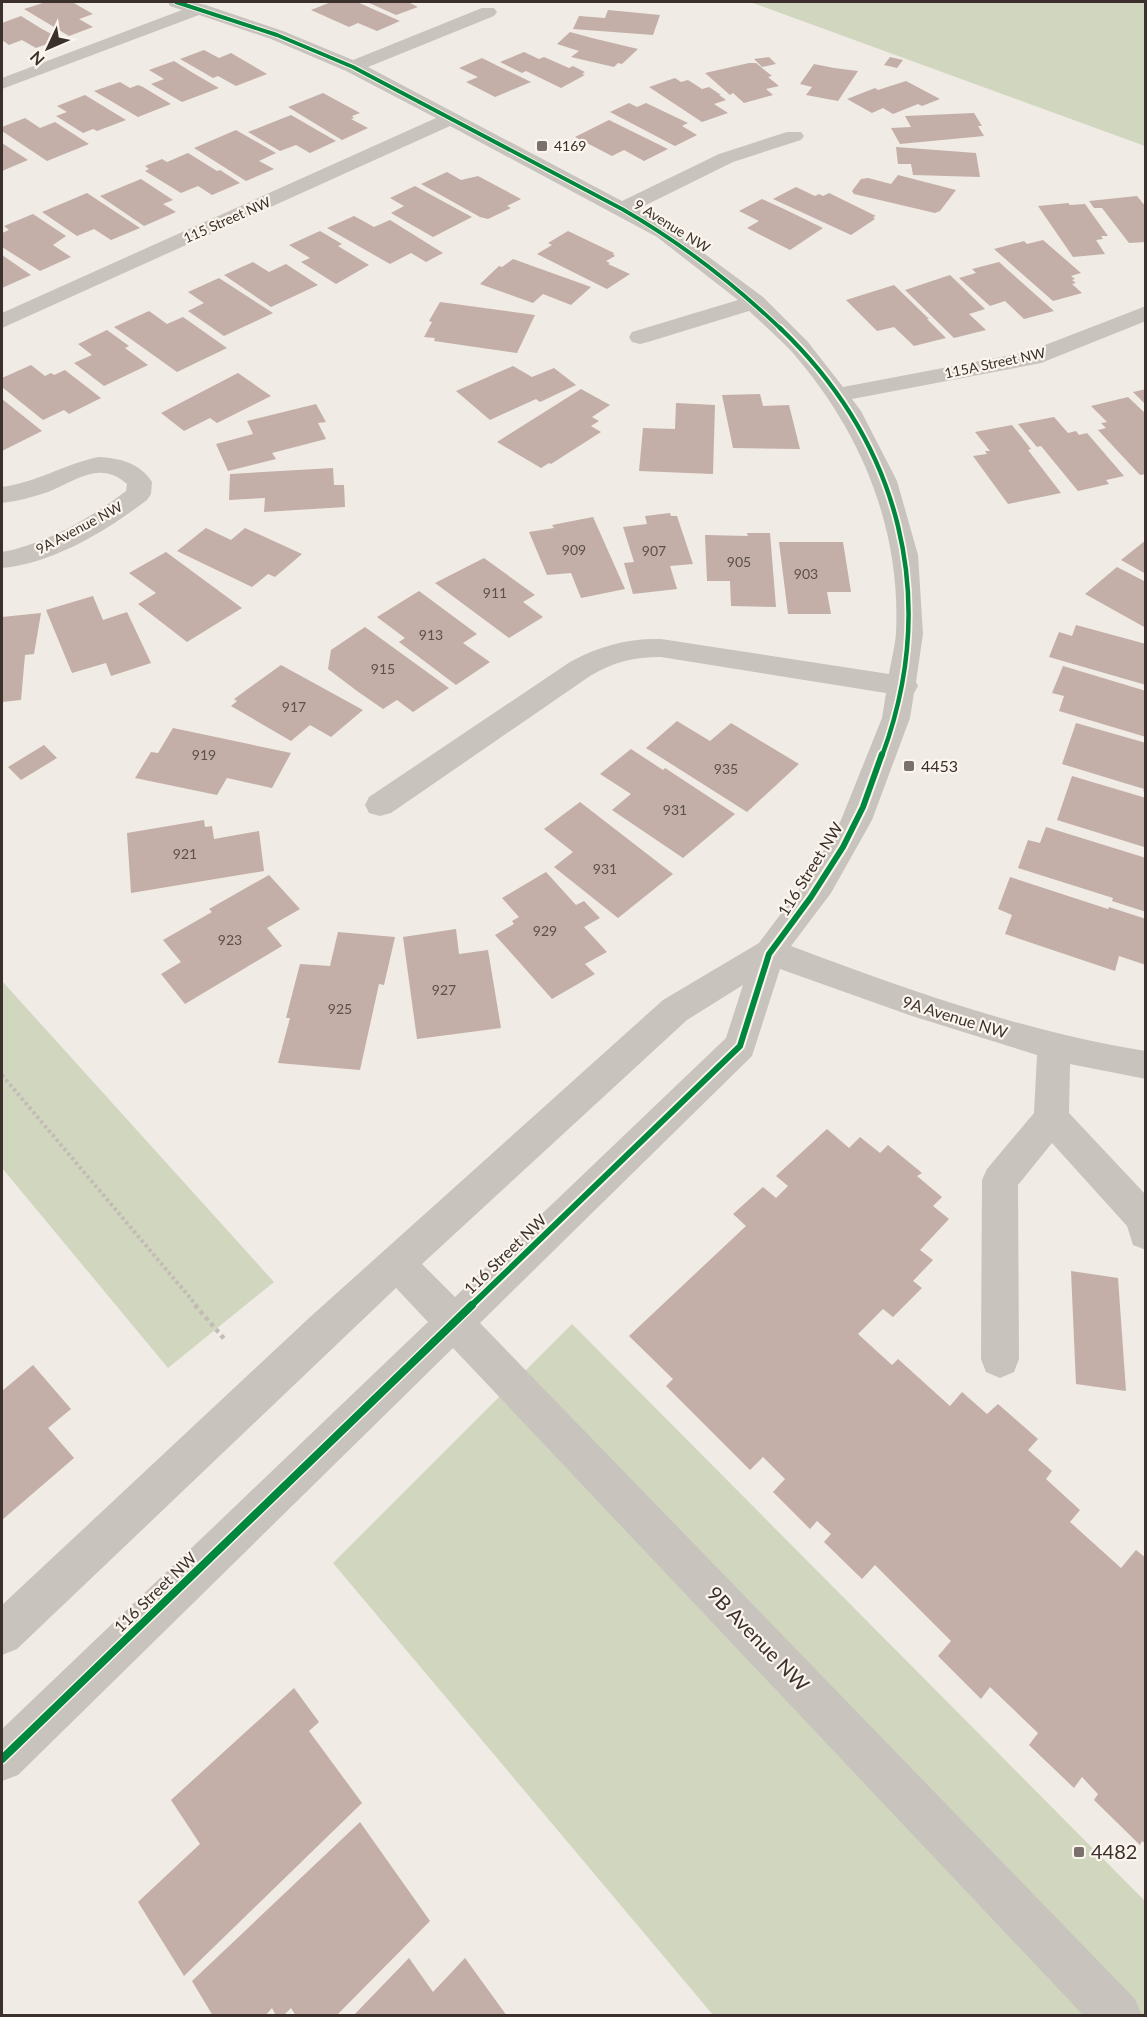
<svg xmlns="http://www.w3.org/2000/svg" width="1147" height="2017" font-family="Lato,sans-serif">
  <rect width="100%" height="100%" fill="#f0ebe5"/>
  <g fill="#d1d6bf">
    <path d="M750,2h395v144z"/>
    <path d="M2,981l272,301 -106,86 -166,-200z"/>
    <path d="M572,1324l573,577v114h-432l-380,-452z"/>
  </g>
  <g fill="#c3afa7">
    <path d="M46,2h26l21,12 -14,5 14,8 -24,9 -45,-27z"/>
    <path d="M331,2h26l43,19 -23,10 -19,-8 -9,4 -38,-17z"/>
    <path d="M367,2h41l10,5 -22,8z"/>
    <path d="M608,10l52,5 -7,20 -80,-6 6,-13 26,2z"/>
    <path d="M21,16l21,13 19,10 -25,9 -14,-8 -13,5 -7,-5v-17z"/>
    <path d="M570,32l22,6 46,11 -16,15 -4,-1 -4,4 -43,-10 8,-6 -22,-7z"/>
    <path d="M204,50l15,8 12,-5 36,21 -31,12 -18,-10 -5,2 -33,-19z"/>
    <path d="M524,52l15,7 5,-2 25,11 4,-2 12,6 -3,2 3,1 -24,13 -35,-17 -4,2 -22,-11z"/>
    <path d="M769,57l7,7 -14,3 -8,-8z"/>
    <path d="M890,57l13,3 -6,8 -13,-3z"/>
    <path d="M482,58l18,9 31,15 -36,15 -29,-15 12,-5 -19,-9z"/>
    <path d="M174,61l19,12 26,15 -37,14 -31,-18 13,-5 -15,-9z"/>
    <path d="M749,63h7l16,13 -4,1 11,9 -13,3 7,6 -29,8 -11,-10 -3,2 -25,-22z"/>
    <path d="M814,64l20,4 24,3 -20,30 -32,-6 6,-8 -12,-3z"/>
    <path d="M675,78l6,4 7,-2 14,9 7,-2 12,8h-2l7,5 -12,4 14,9 -26,9 -53,-35z"/>
    <path d="M906,81l34,18 -18,7 -4,-2 -25,10 -10,-6 -11,5 -25,-14 28,-11 3,2z"/>
    <path d="M120,82l10,6 8,-3 5,2 28,17 -33,13 -44,-26z"/>
    <path d="M323,93l37,20 -8,3 2,2 -3,1 17,9 -26,12 -54,-33z"/>
    <path d="M85,95l41,25 -29,11 -4,-2 -10,4 -27,-17 11,-4 -10,-6z"/>
    <path d="M629,103l8,4 9,-4 42,20 -6,3 15,9 -22,11 -65,-34z"/>
    <path d="M974,113l8,13h-4l6,10 -84,8 -9,-16 20,-1 -6,-11z"/>
    <path d="M291,115l45,26 -26,12 -14,-8 -16,6 -32,-19z"/>
    <path d="M25,118l15,10 15,-6 34,22 -42,17 -45,-30v-4z"/>
    <path d="M609,120l59,29 -24,12 -20,-11 -12,6 -37,-19z"/>
    <path d="M236,130l40,23 -17,8 15,8 -28,12 -52,-33z"/>
    <path d="M2,143l26,17 -26,11z"/>
    <path d="M896,147l80,6 4,24 -67,-2 -2,-11h-13z"/>
    <path d="M188,153l29,18 3,-1 20,13 -28,12 -14,-9 -17,7 -36,-22 4,-2 -4,-3 17,-7 5,3z"/>
    <path d="M447,172l14,8 17,-4 43,23 -14,7 4,2 -23,11 -8,-2 -59,-33z"/>
    <path d="M898,175l58,15 -16,21 -5,2 -81,-19 -2,-3 9,-12 7,-1 23,6z"/>
    <path d="M141,179l32,21 -10,4 13,8 -32,14 -44,-30z"/>
    <path d="M415,186l20,11 37,20 -39,20 -42,-24 13,-7 -14,-8z"/>
    <path d="M796,187l19,9 4,-2 4,2 6,-3 47,23 -3,1 2,2 -24,16 -78,-36z"/>
    <path d="M87,193l53,35 -29,12 -17,-11 -17,7 -35,-24z"/>
    <path d="M1137,196l9,11v35l-17,1 -27,-35h-8l-5,-7z"/>
    <path d="M762,199l22,10 39,19 -33,22 -43,-22 12,-7 -20,-10z"/>
    <path d="M1068,203l2,2 15,-1 23,32h-7l2,3 -7,1 9,14 -32,3 -35,-51z"/>
    <path d="M33,214l33,22 -13,9 18,12 -31,14 -38,-24v-14l7,-3 -5,-4z"/>
    <path d="M354,216l20,11 16,-7 53,33 -17,9 -15,-9 -21,11 -63,-36z"/>
    <path d="M320,231l22,13 -4,2 31,19 -33,19 -35,-22 9,-4 -21,-13z"/>
    <path d="M568,231l46,22 -1,1 2,2 -9,5 4,2 -2,1 22,10 -23,15 -70,-35 15,-9 -4,-2z"/>
    <path d="M1043,240l38,33 -10,3 4,3 -3,1 4,3 -4,1 10,9 -29,8 -59,-52 30,-8 3,3z"/>
    <path d="M2,255l29,20 -29,13z"/>
    <path d="M513,259l78,28 -20,18 -28,-11 -10,9 -53,-19 19,-18 3,1z"/>
    <path d="M253,262l16,10 17,-8 32,21 -47,22 -47,-32z"/>
    <path d="M999,262l55,49 -30,8 -19,-18 -15,5 -31,-28 17,-5 -4,-4z"/>
    <path d="M950,275l35,34 -16,5 17,16 -32,8 -49,-48z"/>
    <path d="M219,278l54,35 -49,23 -36,-25 16,-8 -16,-11z"/>
    <path d="M894,285l35,34h-2l19,19 -32,8 -20,-19 -17,4 -31,-31z"/>
    <path d="M440,302l95,13 -18,38 -83,-12 1,-3 -11,-1 8,-15 -3,-1z"/>
    <path d="M149,311l18,13 16,-7 44,31 -50,24 -63,-45z"/>
    <path d="M107,330l22,16 -4,2 23,17 -44,21 -30,-23 18,-8 -14,-11z"/>
    <path d="M31,365l14,11 6,-3 3,2 11,-5 36,28 -32,16 -5,-4 -21,10 -41,-33v-9z"/>
    <path d="M513,366l19,11 22,-9 22,17 -36,17 -4,-3 -46,21 -34,-29z"/>
    <path d="M238,373l33,23 -54,27 -7,-5 -26,13 -23,-18z"/>
    <path d="M581,389l29,16 -18,12 7,4 -8,5 10,6 -50,32 -2,-1 -8,5 -44,-26z"/>
    <path d="M1146,389v16l-13,-13z"/>
    <path d="M760,394l3,12 26,-1 11,44 -67,-1 -11,-53z"/>
    <path d="M1128,397l18,17v60l-6,1 -42,-45 8,-2 -5,-5 6,-1 -16,-16z"/>
    <path d="M2,399l40,32 -40,20z"/>
    <path d="M676,403l39,2 -2,69 -74,-3 4,-43 32,1z"/>
    <path d="M316,404l10,18 -8,1 8,16 -54,14 4,6 -48,12 -12,-27 37,-10 -6,-13z"/>
    <path d="M1054,417l14,16 8,-2 3,4 8,-2 37,43 -18,4 3,4 -31,7 -37,-45 -4,1 -19,-23z"/>
    <path d="M1012,425l19,24 -3,1 33,43 -53,11 -35,-48 14,-2 -2,-3h5l-15,-19z"/>
    <path d="M333,468l1,17h10l1,22 -81,5 1,-14 -36,2 1,-26z"/>
    <path d="M670,513l1,3h6l16,48 -23,2 7,23 -44,5 -9,-31 10,-1 -11,-35 24,-3 -2,-8z"/>
    <path d="M593,517l32,72 -44,9 -10,-25 -24,2 -18,-43 25,-4 -2,-3z"/>
    <path d="M206,528l25,12 14,-12 57,26 -27,23 -7,-3 -16,13 -75,-36z"/>
    <path d="M747,533h23l6,74 -45,-1 -1,-25h-23l-2,-46 43,1z"/>
    <path d="M1146,540v34l-25,-14z"/>
    <path d="M779,542h64l8,50h-24l4,22h-43z"/>
    <path d="M166,552l76,56 -55,34 -49,-38 18,-11 -27,-20z"/>
    <path d="M484,558l51,37 -12,7 20,15 -34,21 -74,-55z"/>
    <path d="M1117,567l29,15v46l-61,-34z"/>
    <path d="M419,591l58,43 -14,9 27,19 -34,23 -57,-43 6,-4 -28,-21z"/>
    <path d="M93,596l10,24 24,-8 24,51 -40,13 -5,-13 -34,10 -26,-63z"/>
    <path d="M41,613l-7,41 -9,1 -4,45 -19,2v-85z"/>
    <path d="M1076,625l70,19v41l-97,-28 10,-25 13,4z"/>
    <path d="M365,627l84,61 -36,24 -16,-12 -14,9 -26,-18 -29,-22 3,-19z"/>
    <path d="M281,665l82,45 -32,27 -21,-12 -19,16 -60,-35 6,-5 -3,-2z"/>
    <path d="M1063,666l83,25v46l-87,-26 5,-15 -12,-3z"/>
    <path d="M677,721l33,20 21,-18 68,41 -52,48 -101,-64z"/>
    <path d="M1076,723l70,20v49l-3,-1 1,-2 -82,-25z"/>
    <path d="M173,728l118,25 -19,35 -45,-10 -10,17 -82,-17 16,-26 7,1z"/>
    <path d="M44,745l13,13 -36,22 -13,-13z"/>
    <path d="M631,749l32,21 2,-2 70,46 -52,44 -71,-48 19,-16 -31,-20z"/>
    <path d="M1072,776l74,22 -2,49 -87,-27z"/>
    <path d="M580,802l93,72 -55,44 -64,-51 19,-15 -29,-23z"/>
    <path d="M204,820l1,7 7,-1 2,13 45,-8 5,40 -133,22 -4,-60z"/>
    <path d="M1046,827l100,31v54l-34,-11 1,-3 -95,-30 10,-28 12,3z"/>
    <path d="M546,872l30,33 8,-4 16,17 -16,9 23,25 -22,12 10,10 -43,25 -57,-64 19,-11 -2,-3 7,-4 -17,-19z"/>
    <path d="M269,875l31,34 -33,19 15,18 -97,58 -24,-30 20,-12 -18,-22 49,-28 -3,-3z"/>
    <path d="M1010,877l98,32 1,-2 37,12v46l-27,-9 -4,15 -110,-37 7,-19 -14,-6z"/>
    <path d="M456,929l3,25 29,-4 13,78 -84,11 -14,-102z"/>
    <path d="M338,932l57,5 -11,48 -5,-1 -19,86 -82,-7 12,-45h-4l14,-54 30,2z"/>
    <path d="M827,1129l22,19 11,-11 20,16 8,-8 34,28 -5,3 25,21 -9,9 16,13 -29,31 13,10 -20,21 9,7 -29,29 -10,-8 -25,25 34,31 6,-6 52,47 12,-14 25,22 11,-10 40,35 -10,11 24,21 -6,8 34,31 -10,12 51,46 15,-18 10,8v286l-4,-3 -2,4 -46,-45 4,-6 -16,-17 -8,11 -45,-43 9,-12 -48,-46 -9,12 -43,-43 13,-15 -76,-76 -13,14 -38,-37 7,-8 -14,-13 -7,8 -37,-37 12,-13 -22,-22 -13,13 -84,-84 7,-7 -44,-43 117,-110 -13,-12 30,-27 13,11 12,-12 -12,-10z"/>
    <path d="M1071,1271l47,7 8,113 -50,-7z"/>
    <path d="M33,1365l38,44 -23,19 26,30 -72,62v-129z"/>
    <path d="M294,1688l25,34 -10,9 53,72 -178,173 -46,-74 62,-58 -29,-44z"/>
    <path d="M360,1822l70,99 -94,95h-40l-5,-8 -8,8h-7l-4,-8 -7,8h-52l-21,-35z"/>
    <path d="M409,1958l24,34 32,-34 42,58h-154z"/>
  </g>
  <g fill="none" stroke-linecap="round" stroke-linejoin="round">
    <path stroke="#c2bbb6" stroke-width="4" stroke-dasharray="3 3" stroke-linecap="butt" d="M2,1075l195,231"/>
    <path stroke="#c2bbb6" stroke-width="4.5" stroke-dasharray="4 4" stroke-linecap="butt" d="M195,1305l31,36"/>
    <g fill="#c9c3be" fill-rule="evenodd">
      <path d="M168,2h24l14,3 77,26 70,29 129,-52h12l3,4 -3,4 -126,51 254,134 97,-47 68,-22h14l3,4 -3,4 -68,22 -95,47 33,20 92,68 45,45 35,45 184,-35 119,-46v15l-105,42 -189,36 9,12 36,70 21,74 5,79 -7,48 2,4 -4,7 -4,25 -38,102 -41,73 -40,53c115,43 233,86 355,105v28l-76,-15 -1,49 77,82v55l-13,-5 -6,-19 -75,-83 -34,42 1,174 -5,13 -14,6 -14,-6 -5,-13 1,-179 5,-11 47,-56 3,-58 -125,-39 -132,-47 -28,87 -272,267 655,676 7,17h-58l-631,-668 -435,427 -16,6v-52l426,-407 -32,-34 -379,361 -15,6v-50l307,-287 354,-318 96,-57 50,-67 32,-56 41,-102 4,-25 -225,-36c-27,0 -48,5 -71,19l-199,137 -11,3 -11,-3 -4,-8 4,-8 201,-135c29,-16 58,-24 91,-23l228,35c2,-13 6,-27 7,-41 5,-105 -35,-202 -104,-281 -13,-14 -29,-28 -43,-41l-101,31 -8,2 -8,-2 -3,-5 3,-5 106,-32 -81,-63 -207,-111 -448,202v-15l434,-195 -90,-47 -75,-32 -72,-24 -197,74v-11l180,-68 -12,-4zM743,985l-17,53 -271,259 -33,-33 265,-244z"/>
      <path d="M98,457c22,1 42,6 54,25l-1,12 -4,6c-41,31 -93,63 -145,68v-16c44,-8 89,-34 124,-61l1,-7c-27,-24 -50,-4 -79,8 -15,5 -30,9 -46,11v-16c33,-4 63,-23 96,-30z"/>
    </g>
    <defs>
      <path id="cycleway-far3" d="M176,2l101,33 76,32 269,142c61,35 110,73 160,121"/>
      <path id="cycleway-far2" d="M780,328c121,116 160,271 102,428"/>
      <path id="cycleway-far1" d="M471,1306l269,-260 29,-92 42,-57 32,-50 20,-40 19,-53"/>
      <path id="cycleway" d="M2,1759l470,-454"/>
    </defs>
    <use href="#cycleway-far3" stroke="#fbf5ee" stroke-width="6"/>
    <use href="#cycleway-far2" stroke="#fbf5ee" stroke-width="8"/>
    <use href="#cycleway-far1" stroke="#fbf5ee" stroke-width="10"/>
    <use href="#cycleway" stroke="#fbf5ee" stroke-width="11"/>
    <use href="#cycleway-far3" stroke="#00873e" stroke-width="4"/>
    <use href="#cycleway-far2" stroke="#00873e" stroke-width="4.5"/>
    <use href="#cycleway-far1" stroke="#00873e" stroke-width="6"/>
    <use href="#cycleway" stroke="#00873e" stroke-width="8"/>
  </g>
  <g fill="#7a716c" stroke="#fbf5ee" stroke-width="2">
    <rect x="536" y="140" width="12" height="12" rx="3"/>
    <rect x="903" y="760" width="12" height="12" rx="3"/>
    <rect x="1073" y="1846" width="12" height="12" rx="3"/>
  </g>
  <g text-anchor="middle" stroke-width="4.5" stroke-linejoin="round" paint-order="stroke">
    <g font-size="14" fill="#3b302b" stroke="#fbf5ee" text-anchor="start">
      <text x="554" y="151">4169</text>
    </g>
    <g font-size="14" fill="#3b302b" stroke="#fbf5ee">
      <text transform="translate(227 220) rotate(-24)" y="5">115 Street NW</text>
      <text transform="translate(672 226) rotate(32)" y="5">9 Avenue NW</text>
      <text transform="translate(995 363) rotate(-12)" y="5">115A Street NW</text>
      <text transform="translate(79 528) rotate(-28)" y="5">9A Avenue NW</text>
    </g>
    <g font-size="14" fill="#5d504a">
      <text x="574" y="555">909</text>
      <text x="654" y="556">907</text>
      <text x="739" y="567">905</text>
      <text x="806" y="579">903</text>
      <text x="495" y="598">911</text>
      <text x="431" y="640">913</text>
      <text x="383" y="674">915</text>
      <text x="294" y="712">917</text>
      <text x="204" y="760">919</text>
      <text x="726" y="774">935</text>
      <text x="675" y="815">931</text>
      <text x="185" y="859">921</text>
      <text x="605" y="874">931</text>
      <text x="545" y="936">929</text>
      <text x="230" y="945">923</text>
      <text x="444" y="995">927</text>
      <text x="340" y="1014">925</text>
    </g>
    <g font-size="16" fill="#3b302b" stroke="#fbf5ee" text-anchor="start">
      <text x="921" y="772">4453</text>
    </g>
    <g font-size="16" fill="#3b302b" stroke="#fbf5ee">
      <text transform="translate(810 869) rotate(-58)" y="6">116 Street NW</text>
      <text transform="translate(955 1017) rotate(17)" y="6">9A Avenue NW</text>
      <text transform="translate(505 1254) rotate(-44)" y="6">116 Street NW</text>
      <text transform="translate(155 1592) rotate(-44)" y="6">116 Street NW</text>
    </g>
    <g font-size="20" fill="#3b302b" stroke="#fbf5ee">
      <text transform="translate(758 1639) rotate(46)" y="7">9B Avenue NW</text>
    </g>
    <g font-size="20" fill="#3b302b" stroke="#fbf5ee" text-anchor="start">
      <text x="1091" y="1859">4482</text>
    </g>
  </g>
  <rect width="1147" height="2017" fill="none" stroke="#3b302b" stroke-width="6"/>
  <g transform="translate(48 48) rotate(226)" stroke="#fbf5ee" stroke-width="4.5" paint-order="stroke">
  <path d="M0-4.5L10 22L0 15L-10 22Z" fill="#3b302b"/>
  <text y="-9" font-size="16" font-weight="bold" text-anchor="middle" fill="#3b302b">N</text>
  </g>
</svg>
